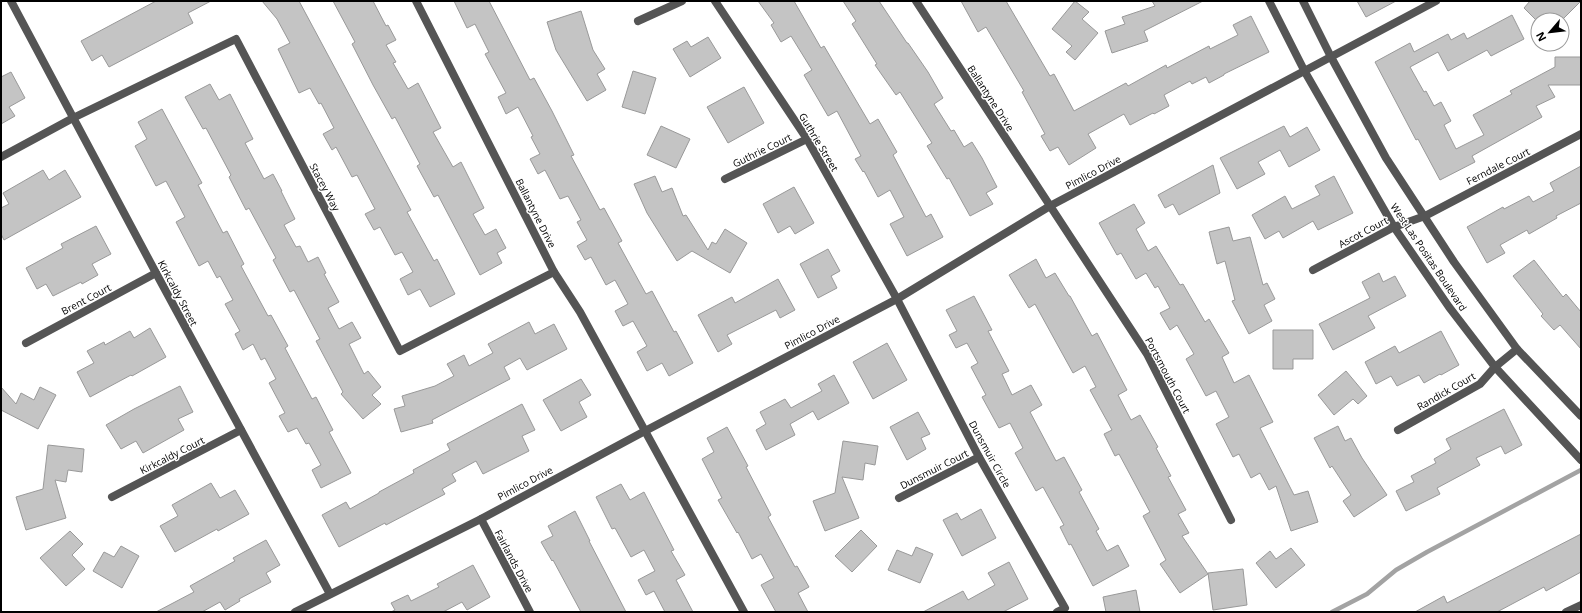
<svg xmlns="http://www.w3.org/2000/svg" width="1582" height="613" font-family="'Open Sans',sans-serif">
  <rect width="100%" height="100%" fill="#fff"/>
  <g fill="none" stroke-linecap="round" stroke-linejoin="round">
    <path stroke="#a3a3a3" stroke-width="4.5" d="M1332,612l35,-18 29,-24 31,-18 154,-82"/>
  </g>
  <g fill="#c4c4c4" stroke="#999">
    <path d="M156,1h55l-23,12 5,10 -84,44 -7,-12 -10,6 -11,-20z"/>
    <path d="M262,1h37l112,209 -4,2 27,49 3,-2 18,35 -25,13 -10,-18 -12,6 -8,-16 13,-7 -11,-20 -7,3 -15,-28 -6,3 -9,-16 10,-5 -18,-34 -5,2 -16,-30 -4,3 -9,-16 11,-6 -13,-25 -2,1 -9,-16 -11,5 -21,-44 12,-6 -13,-24z"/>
    <path d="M333,1h40l13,25 2,-1 8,15 -10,5 10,17 -3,1 15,26 10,-6 23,45 -8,4 20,35 8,-5 23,46 -11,6 12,21 11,-6 10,19 -9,5 5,10 -22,12 -42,-80 -4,2 -17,-31 3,-2 -25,-47 -3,2 -19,-34 -21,-41 3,-2z"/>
    <path d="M454,1h35l41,79 4,-2 18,33 22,44 -3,1 29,54 4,-2 18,33 -4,2 28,51 6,-3 22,41 2,-1 17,32 -24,13 -7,-13 -15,8 -10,-19 10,-6 -14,-25 -10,5 -8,-15 13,-7 -13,-24 -9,5 -15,-28 -6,3 -8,-14 10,-6 -10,-18 4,-2 -13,-24 -8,3 -15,-29 -7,4 -8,-15 10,-5 -9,-17 2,-1 -15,-29 -12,7 -8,-17 8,-4 -21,-39 4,-2 -14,-28 -8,4z"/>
    <path d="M758,1h36l27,47 3,-2 46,78 8,-5 19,33 -4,3 33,62 5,-3 12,23 -36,19 -17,-32 14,-7 -14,-27 -12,7 -14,-26 -1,1 -8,-13 6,-3 -24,-45 -9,5 -24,-41 8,-5 -21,-34 -10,6 -10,-17 3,-2z"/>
    <path d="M843,1h36l28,42h1l20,29 15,26 -9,6 17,27 3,-1 10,17 8,-5 10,16 15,29 -11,6 7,11 -23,12 -21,-38 -2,1 -20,-33 5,-3 -32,-51 -4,3 -21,-30 2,-1 -25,-40 4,-3z"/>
    <path d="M961,1h45l44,75 4,-2 20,37 52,-28 2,3 38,-21 1,3 42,-22 1,3 28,-14 -5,-10 18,-9 18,36 -45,22v1l-15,8 -3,-6 -14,7 -2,-3 -26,14 5,11 -15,8 -1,-1 -23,12 -6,-11 -36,20 8,14 -27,17 -11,-18 -8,4 -9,-15 4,-2 -23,-42 2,-1 -38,-64 -8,5z"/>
    <path d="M1075,1l14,11 -7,7 16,14 -23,27 -9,-8 6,-6 -20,-17z"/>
    <path d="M1152,1h51l-59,30 4,10 -36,12 -7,-22 20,-7 -3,-7 33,-11z"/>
    <path d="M1357,1h39l-30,16z"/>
    <path d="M1530,1h51l-19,19h-26l-12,-12z"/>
    <path d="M581,11l12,39 12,19 -8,5 9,16 -19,11 -31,-51 -9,-28z"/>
    <path d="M1512,15l12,24 -33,17 -4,-6 -39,21 -10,-19 -28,15 14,25 2,-1 8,15 7,-4 10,19 -7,4 12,24 28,-14 -11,-20 39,-21 -2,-3 45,-24v-10h26v28h-33l7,12 -19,9 6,11 -70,39 3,6 -35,18 -22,-41 -2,1 -41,-78 35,-19 4,9 34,-18 3,6 13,-7 3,6z"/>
    <path d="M708,37l13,21 -31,19 -17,-28 14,-8 4,6z"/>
    <path d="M633,71l23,7 -11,36 -23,-7z"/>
    <path d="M11,72l14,26 -16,9 6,9 -14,8v-47z"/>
    <path d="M210,84l9,16 11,-6 23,45 -8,4 19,36 9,-5 9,17h-1l14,28 -11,6 12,22 4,-1 8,16 10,-5 8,16 -2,1 15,28 -11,6 11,21 13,-7 9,16 -12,6 15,30 4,-3 13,16 -9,8 9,9 -18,15 -22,-25 2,-2 -27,-51 4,-2 -26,-49 -4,2 -17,-32 3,-2 -27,-50 -3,2 -17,-33 2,-2 -25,-47 -3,1 -18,-32z"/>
    <path d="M744,87l20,36 -36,20 -21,-36z"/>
    <path d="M162,109l40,74 -4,2 25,48 4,-2 17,33 -3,2 27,50 3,-1 17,31 -3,2 27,51 4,-2 17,33 -4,2 22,41 -30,15 -9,-18 9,-5 -12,-22 -3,1 -9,-16 -9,4 -9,-16 6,-3 -16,-30 7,-4 -11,-21 -4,2 -8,-16 -10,6 -8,-16 5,-3 -15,-27 8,-4 -13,-24 -3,2 -9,-17 -9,5 -23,-44 9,-5 -19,-36 -10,5 -21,-40 12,-7 -9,-17z"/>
    <path d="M661,126l29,13 -14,29 -29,-13z"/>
    <path d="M1284,126l6,11 17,-10 13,23 -31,17 -9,-17 -22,12 7,12 -28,15 -17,-31z"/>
    <path d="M1213,165l7,28 -41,22 -6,-11 -8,4 -7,-13z"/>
    <path d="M1581,166v37l-25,13 1,2 -28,16 -2,-4 -27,15 5,8 -18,10 -20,-36 36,-20 1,2 25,-13 4,6 21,-11 -4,-8z"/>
    <path d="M43,170l6,10 16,-10 16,27 -77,43 -3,-6v-26l8,-4 -6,-11z"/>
    <path d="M655,176l7,16 10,-4 11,28 3,-1 22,35 4,-8 4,2 9,-15 22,14 -17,30 -38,-22 -15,10 -30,-48 -13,-29z"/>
    <path d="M1334,176l19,37 -35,17 -5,-9 -30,17 -4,-7 -14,8 -13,-24 33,-19 7,13 28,-14 -5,-9z"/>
    <path d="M794,187l20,36 -19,11 -5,-8 -12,7 -15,-29z"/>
    <path d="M1134,204l11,19 -9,6 12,22 8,-5 24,39 3,-1 22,38 4,-3 20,34 -7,4 12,26 15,-8 24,47 -13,6 34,67 14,-4 10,31 -27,9 -15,-45 -7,4 -9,-17 -9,5 -12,-24 -6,3 -17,-33 13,-7 -13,-26 -10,5 -20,-37 8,-5 -17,-29 -7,5 -10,-17 10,-5 -12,-22 -3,2 -9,-15 -10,6 -15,-26 -4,2 -18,-32z"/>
    <path d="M96,226l15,28 -19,10 6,11 -16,9 -1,-2 -28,14 -7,-12 -9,5 -11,-21 37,-20 -2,-4z"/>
    <path d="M1229,227l4,14 17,-4 13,48 4,-2 8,16 -11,6 8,16 -23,13 -17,-33 3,-1 -10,-39 -8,3 -8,-32z"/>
    <path d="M828,249l12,22 -9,5 6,12 -19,10 -18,-34z"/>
    <path d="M1036,259l10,19 9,-5 14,23h1l22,40 5,-3 30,57 -9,5 13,25 9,-5 18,32 -2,1 15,28 -3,1 18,33 -8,4 11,19 -7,3 26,38 -28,19 -20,-29 6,-4 -23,-44 7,-4 -31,-58 -4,2 -11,-22 8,-4 -22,-40 6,-3 -11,-21 -12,7 -38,-69 -6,4 -20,-33z"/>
    <path d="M1534,260l29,37 3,-3 15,18v37l-21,-24 -6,5 -13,-14 2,-2 -30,-38z"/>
    <path d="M1379,273l4,9 12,-6 11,20 -38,20 7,12 -42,22 -14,-26 51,-26 -8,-16z"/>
    <path d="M778,279l17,31 -15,8 -4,-8 -49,25 5,9 -14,8 -20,-37 34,-18 3,6z"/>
    <path d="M974,296l18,34 -4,1 21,40 -7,3 10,21 19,-10 11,20 -12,7 26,49 8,-4 18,33 -3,2 20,37 -3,2 11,20 11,-6 11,21 -36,20 -22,-42 -2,1 -9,-18 4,-2 -21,-38 -7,4 -21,-38 8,-5 -13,-25 -11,5 -17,-31 4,-2 -15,-28 7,-4 -11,-20 -11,5 -7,-13 8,-4 -11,-21z"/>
    <path d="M529,322l6,12 19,-10 13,25 -40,21 -7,-12 -16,9 6,12 -78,41 1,3 -32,9 -7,-23 11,-3 -3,-10 33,-10 19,-10 -7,-12 17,-9 5,11 24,-13 -5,-9z"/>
    <path d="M150,328l16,29 -34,19 -1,-1 -41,22 -13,-25 17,-9 -7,-12 17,-9 1,3 25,-14 4,7z"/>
    <path d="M1273,330h40v29h-20v10h-20z"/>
    <path d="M1441,331l18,34 -18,10 -1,-1 -16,9 -5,-8 -22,11 -6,-10 -15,8 -11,-22 30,-16 4,7z"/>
    <path d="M887,343l20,37 -34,19 -20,-37z"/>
    <path d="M1346,371l21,25 -9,8 -5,-5 -19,16 -16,-20z"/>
    <path d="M834,375l15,28 -31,17 -5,-9 -23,13 5,11 -29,15 -10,-20 10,-6 -6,-12 25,-13 6,9 31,-17 -4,-7z"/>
    <path d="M581,379l10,16 -12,7 8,15 -26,14 -18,-31z"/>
    <path d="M180,386l13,26 -15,7 6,11 -41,23 -7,-12 -15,8 -15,-24 28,-16z"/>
    <path d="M1,387l15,17 5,-11 13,7 6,-13 16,8 -18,34 -37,-19z"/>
    <path d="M522,404l13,26 -13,6 7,15 -46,23 -7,-13 -24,13 4,7 -14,8 3,5 -59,31 -1,-2 -46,24 -17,-32 24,-13 4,7 29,-16v-1l35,-19 -1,-3 37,-20 -3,-6z"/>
    <path d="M1504,409l18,36 -17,9 -4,-8 -25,12 4,7 -43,23 3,6 -34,17 -10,-20 18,-9 -3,-6 25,-13 -2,-4 17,-10 -5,-10z"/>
    <path d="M918,412l12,22 -9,4 5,11 -19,11 -17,-33z"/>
    <path d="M1338,426l7,15 6,-3 11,20 25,37 -33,22 -11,-16 8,-6 -19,-29 -2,2 -16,-30z"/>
    <path d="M727,427l21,39 -2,1 25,48 -3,2 27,50 2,-1 12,21 -11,6 10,19h-32l-15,-27 13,-7 -13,-24 -9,5 -14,-27 -1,1 -19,-33 4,-2 -20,-39 12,-7 -7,-14z"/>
    <path d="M843,441l35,5 -3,19 -10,-2 -2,17 -21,-3 17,41 -34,13 -12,-30 22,-8z"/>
    <path d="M48,445l36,4 -2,23 -14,-2 -2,12 -11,-2 11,38 -40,12 -10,-33 27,-8z"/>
    <path d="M211,483l9,15 15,-8 14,24 -31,17 -1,-2 -42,23 -15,-26 18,-10 -6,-11z"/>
    <path d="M621,484l9,16 14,-8 30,58 -3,1 14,24 -9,5 17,32h-28l-11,-21 -8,4 -8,-15 17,-9 -11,-21 -13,7 -16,-29 -3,1 -16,-32z"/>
    <path d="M981,509l15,29 -34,18 -19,-36 14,-7 4,7z"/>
    <path d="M575,511l15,30h-1l37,71h-45l-28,-52 -1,1 -11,-19 12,-6 -5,-10z"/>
    <path d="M861,530l16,16 -25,26 -17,-16z"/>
    <path d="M70,531l13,13 -11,11 13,14 -19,17 -26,-28z"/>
    <path d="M1581,534v38l-35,19 -2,-4 -47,25h-82l29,-16 3,7z"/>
    <path d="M266,540l14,25 -14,8 5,9 -32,17 1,2 -15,9 -5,-8 -18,10h-46l38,-20 -4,-6 45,-25 -2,-3z"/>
    <path d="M121,546l18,10 -17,32 -29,-17 11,-19 10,5z"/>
    <path d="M916,547l17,7 -13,29 -32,-13 9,-20 15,6z"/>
    <path d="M1291,548l14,17 -29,23 -20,-25 14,-12 6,8z"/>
    <path d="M1009,562l19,37 -25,13h-80l40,-21 5,9 27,-15 -7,-12z"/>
    <path d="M473,565l17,32 -23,13 -5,-8 -19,10h-52l4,-2 -4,-7 17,-8 3,6 28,-14 -2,-3z"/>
    <path d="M1243,569l4,36 -34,5 -5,-37z"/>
    <path d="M1136,590l4,22h-34l-3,-15z"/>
  </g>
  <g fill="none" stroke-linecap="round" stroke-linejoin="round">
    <g stroke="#555" stroke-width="8">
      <path d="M11,1l145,272 174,321"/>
      <path d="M416,1l138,271 26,40 164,300"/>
      <path d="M715,1l92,138 90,160 82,158 86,151 -8,4"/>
      <path d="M916,1l231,353 84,166"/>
      <path d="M1269,1l36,71 89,155 55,80 46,60 86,93"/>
      <path d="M1303,1l28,56 55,101 68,104 63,87 64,67"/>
      <path d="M638,21l44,-20"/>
      <path d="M1,157l72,-39 163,-79 164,312 154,-79"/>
      <path d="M725,179l82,-40"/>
      <path d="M1313,270l81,-43 31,-11 156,-82"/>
      <path d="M26,343l130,-70"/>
      <path d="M1398,430l82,-46 15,-17 22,-18"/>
      <path d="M112,497l129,-67"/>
      <path d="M899,498l80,-41"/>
      <path d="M481,519l49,93"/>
      <path d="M295,612l186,-93 164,-88 252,-132 153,-93 386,-205"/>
      <path d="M1566,612l15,-7"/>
    </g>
  </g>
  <g text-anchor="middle" stroke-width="3" stroke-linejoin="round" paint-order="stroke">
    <g font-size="10" fill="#000" stroke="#fff">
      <text transform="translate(991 98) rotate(57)" y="4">Ballantyne Drive</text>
      <text transform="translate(819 142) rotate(59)" y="4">Guthrie Street</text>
      <text transform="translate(762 150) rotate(-26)" y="4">Guthrie Court</text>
      <text transform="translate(1498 166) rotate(-27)" y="4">Ferndale Court</text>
      <text transform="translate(1093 172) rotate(-28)" y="4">Pimlico Drive</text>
      <text transform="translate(325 187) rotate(62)" y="4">Stacey Way</text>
      <text transform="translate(536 213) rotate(63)" y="4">Ballantyne Drive</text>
      <text transform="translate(1363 232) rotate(-28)" y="4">Ascot Court</text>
      <text transform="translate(1429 257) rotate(56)" y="4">West Las Positas Boulevard</text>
      <text transform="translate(178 293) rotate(62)" y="4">Kirkcaldy Street</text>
      <text transform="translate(86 299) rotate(-28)" y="4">Brent Court</text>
      <text transform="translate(812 332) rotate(-28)" y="4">Pimlico Drive</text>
      <text transform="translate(1168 375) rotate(62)" y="4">Portsmouth Court</text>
      <text transform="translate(1446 391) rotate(-30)" y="4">Randick Court</text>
      <text transform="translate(990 454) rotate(61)" y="4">Dunsmuir Circle</text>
      <text transform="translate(172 455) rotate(-27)" y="4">Kirkcaldy Court</text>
      <text transform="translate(934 469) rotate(-27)" y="4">Dunsmuir Court</text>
      <text transform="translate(525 483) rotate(-28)" y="4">Pimlico Drive</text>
      <text transform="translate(514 561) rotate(62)" y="4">Fairlands Drive</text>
    </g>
  </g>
  <rect width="1582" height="613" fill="none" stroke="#000000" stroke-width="4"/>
  <g transform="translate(1550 32) rotate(242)"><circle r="19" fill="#ffffff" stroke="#999999"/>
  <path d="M0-3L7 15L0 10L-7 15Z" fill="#000000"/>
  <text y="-6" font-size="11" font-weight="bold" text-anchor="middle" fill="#000000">N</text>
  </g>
</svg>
